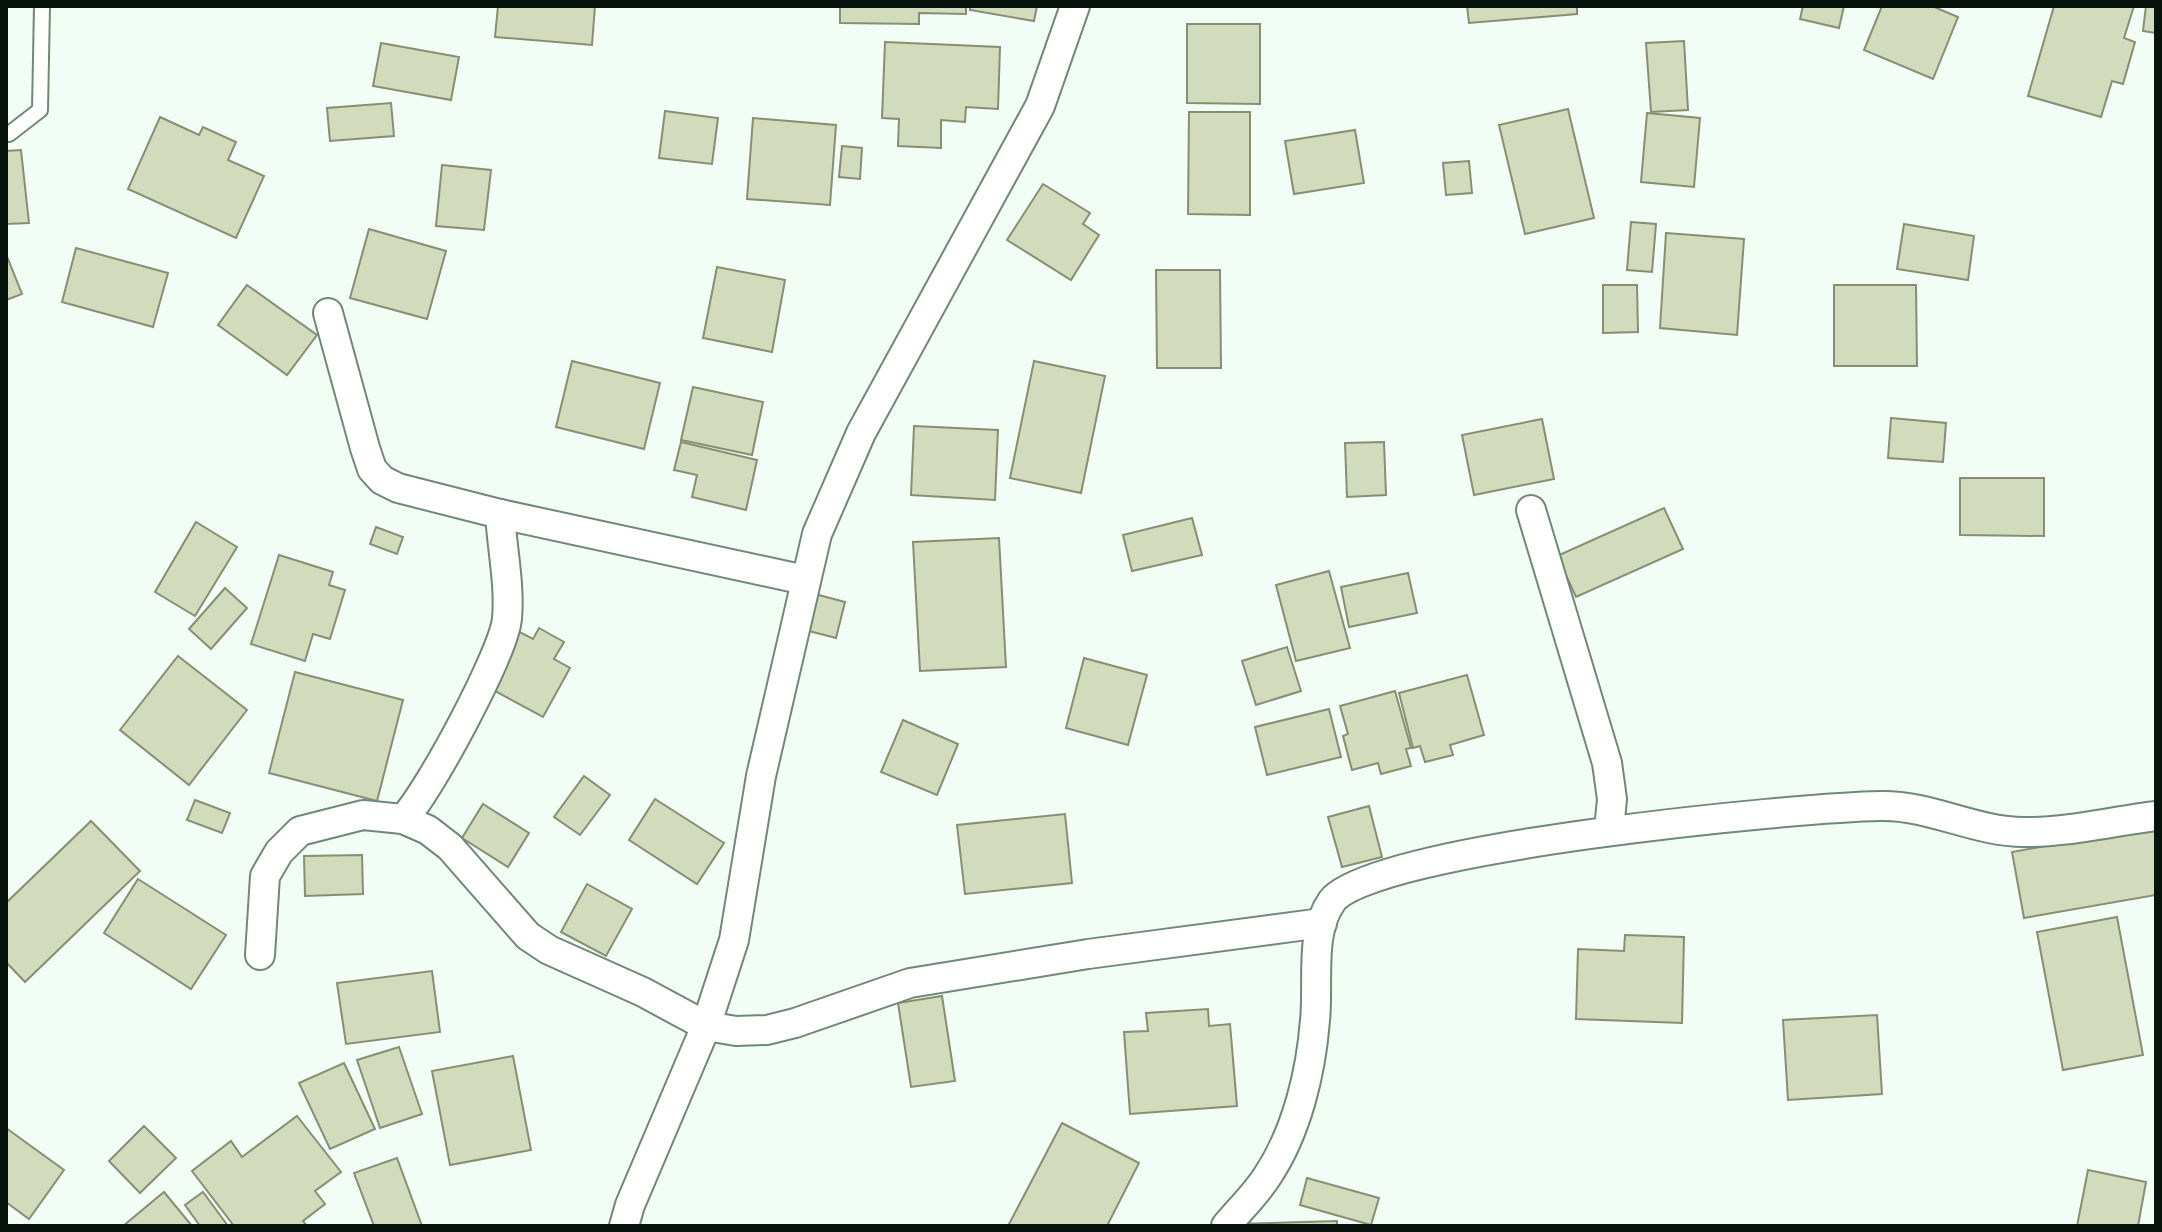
<svg xmlns="http://www.w3.org/2000/svg" width="2162" height="1232" font-family="'Open Sans',sans-serif">
  <rect width="100%" height="100%" fill="#f2fef5"/>
  <g fill="#d3dbbd" stroke="#878e72" stroke-width="2">
    <path d="M498,6h97l-3,39 -97,-8z"/>
    <path d="M840,6h126v8l-47,-1v11l-79,-1z"/>
    <path d="M970,6h67l-3,15 -64,-11z"/>
    <path d="M1467,6h110v8l-108,9z"/>
    <path d="M1803,6h41l-5,22 -39,-9z"/>
    <path d="M1882,6h50l26,11 -25,62 -69,-29z"/>
    <path d="M2054,6h80l-10,32 11,4 -12,42 -11,-3 -11,36 -73,-21z"/>
    <path d="M2146,6h10v27l-13,-2z"/>
    <path d="M1187,24h73v80l-73,-1z"/>
    <path d="M1684,41l4,69 -37,2 -5,-69z"/>
    <path d="M885,42l115,5 -2,62 -32,-2 -1,15 -24,-2v28l-43,-2 1,-27 -17,-1z"/>
    <path d="M381,43l78,14 -8,43 -78,-14z"/>
    <path d="M391,103l3,33 -64,5 -3,-33z"/>
    <path d="M1568,109l26,109 -69,16 -26,-109z"/>
    <path d="M665,111l53,7 -6,46 -53,-6z"/>
    <path d="M1189,112h61v103l-62,-1z"/>
    <path d="M1647,113l53,5 -6,69 -53,-5z"/>
    <path d="M160,117l39,18 4,-8 33,15 -8,18 36,16 -28,62 -108,-49z"/>
    <path d="M753,118l83,7 -6,80 -83,-6z"/>
    <path d="M1355,130l9,53 -70,11 -9,-53z"/>
    <path d="M842,146l20,2 -2,31 -21,-2z"/>
    <path d="M21,150l8,73 -23,1v-73z"/>
    <path d="M1469,161l3,32 -26,2 -3,-32z"/>
    <path d="M442,165l49,5 -7,60 -48,-4z"/>
    <path d="M1043,184l47,29 -7,11 16,11 -28,45 -64,-40z"/>
    <path d="M1631,222l25,2 -4,48 -25,-2z"/>
    <path d="M1904,224l70,12 -6,44 -71,-11z"/>
    <path d="M369,229l77,22 -19,68 -77,-21z"/>
    <path d="M1666,233l78,6 -7,96 -77,-7z"/>
    <path d="M76,248l92,25 -15,54 -91,-25z"/>
    <path d="M6,254l16,40 -16,6z"/>
    <path d="M717,267l68,13 -13,72 -69,-14z"/>
    <path d="M1156,270h64l1,98h-64z"/>
    <path d="M247,285l70,50 -30,40 -69,-50z"/>
    <path d="M1603,285h34l1,47 -35,1z"/>
    <path d="M1834,285h82l1,81h-83z"/>
    <path d="M572,361l88,22 -16,66 -88,-22z"/>
    <path d="M1034,361l71,15 -24,117 -71,-15z"/>
    <path d="M693,387l70,15 -11,53 -71,-15z"/>
    <path d="M1891,418l55,5 -3,39 -55,-4z"/>
    <path d="M1542,419l12,60 -80,16 -12,-60z"/>
    <path d="M914,426l84,4 -3,70 -84,-5z"/>
    <path d="M681,442l76,18 -11,50 -54,-13 5,-22 -23,-5z"/>
    <path d="M1384,442l2,53 -39,2 -2,-54z"/>
    <path d="M1960,478h84v58l-84,-1z"/>
    <path d="M1664,508l19,41 -107,48 -19,-41z"/>
    <path d="M1192,518l10,37 -70,16 -9,-36z"/>
    <path d="M196,522l41,25 -42,69 -40,-24z"/>
    <path d="M376,527l27,10 -6,17 -27,-10z"/>
    <path d="M999,538l7,129 -86,4 -7,-129z"/>
    <path d="M279,555l54,17 -4,13 16,5 -15,49 -17,-5 -8,27 -54,-17z"/>
    <path d="M1329,571l21,77 -54,13 -20,-76z"/>
    <path d="M1408,573l9,40 -68,14 -8,-40z"/>
    <path d="M225,588l22,20 -36,41 -22,-20z"/>
    <path d="M815,594l30,8 -9,36 -31,-8z"/>
    <path d="M539,628l25,14 -10,17 16,9 -27,49 -59,-32 30,-56 19,10z"/>
    <path d="M1287,647l14,44 -45,14 -14,-44z"/>
    <path d="M178,656l69,54 -58,75 -69,-55z"/>
    <path d="M1084,658l63,17 -19,70 -62,-17z"/>
    <path d="M295,672l108,28 -26,101 -108,-28z"/>
    <path d="M1467,675l17,60 -34,10 3,10 -28,7 -5,-16 -7,2 -14,-55z"/>
    <path d="M1395,691l16,57 -5,1 5,17 -30,8 -3,-11 -26,7 -9,-34 5,-2 -8,-28z"/>
    <path d="M1329,709l12,48 -74,18 -12,-48z"/>
    <path d="M903,720l55,24 -21,51 -56,-23z"/>
    <path d="M584,776l26,19 -30,40 -26,-18z"/>
    <path d="M655,799l69,44 -27,41 -68,-44z"/>
    <path d="M195,800l35,13 -8,20 -35,-13z"/>
    <path d="M483,804l46,29 -21,34 -46,-29z"/>
    <path d="M1369,806l13,51 -40,10 -14,-50z"/>
    <path d="M1065,814l7,69 -107,11 -8,-69z"/>
    <path d="M91,821l49,50 -115,111 -19,-20v-59z"/>
    <path d="M2156,826v69l-132,23 -12,-66z"/>
    <path d="M362,855l1,39 -58,2 -1,-40z"/>
    <path d="M138,879l88,56 -35,54 -87,-56z"/>
    <path d="M587,884l45,25 -26,47 -45,-24z"/>
    <path d="M2117,917l26,138 -80,15 -26,-138z"/>
    <path d="M1625,935l59,2 -2,86 -106,-4 2,-70 46,2z"/>
    <path d="M432,971l8,61 -94,12 -9,-61z"/>
    <path d="M942,996l13,85 -44,6 -13,-84z"/>
    <path d="M1208,1009l1,17 21,-2 7,82 -107,8 -6,-82 24,-1 -2,-18z"/>
    <path d="M1877,1015l5,79 -94,6 -5,-80z"/>
    <path d="M399,1047l23,67 -42,14 -23,-68z"/>
    <path d="M513,1056l18,94 -81,15 -18,-94z"/>
    <path d="M344,1063l31,66 -45,20 -31,-66z"/>
    <path d="M297,1116l44,56 -26,19 10,13 -22,17 4,5h-73l-42,-55 39,-30 11,16z"/>
    <path d="M1062,1123l77,40 -32,63h-99z"/>
    <path d="M144,1126l32,32 -36,35 -31,-32z"/>
    <path d="M6,1128l58,42 -35,49 -23,-17z"/>
    <path d="M397,1158l25,68h-48l-20,-53z"/>
    <path d="M2088,1170l58,12 -8,44h-61z"/>
    <path d="M1307,1178l72,20 -8,27 -71,-20z"/>
    <path d="M164,1192l28,34h-69z"/>
    <path d="M203,1192l25,34h-28l-15,-21z"/>
    <path d="M1337,1221v5h-103v-2z"/>
  </g>
  <g fill="none" stroke-linecap="round" stroke-linejoin="round">
    <defs>
      <path id="lane" d="M9,134l31,-24 2,-104"/>
      <g id="street">
        <path d="M328,313l37,135 7,21 10,11 16,8 102,26 305,66"/>
        <path d="M1531,510l76,253 5,36 -3,31"/>
        <path d="M403,819c24,-23 102,-168 104,-201 3,-33 -5,-70 -7,-104"/>
        <path d="M260,955l5,-79 14,-24 21,-21 63,-16 40,4 25,11 22,17 78,89 21,14 94,42 63,34 30,5 31,-1 28,-7 115,-40 178,-29 234,-31"/>
        <path d="M624,1226l6,-21 76,-179 28,-86 27,-164 56,-242 44,-101 179,-327 35,-100"/>
        <path d="M1226,1226c14,-17 31,-33 42,-51 29,-44 43,-103 47,-155 4,-37 -6,-87 17,-119 38,-53 469,-94 549,-95 49,-1 94,26 143,26 41,1 90,-11 132,-16"/>
      </g>
    </defs>
    <use href="#lane" stroke="#6f8976" stroke-width="18"/>
    <use href="#street" stroke="#6f8976" stroke-width="32"/>
    <use href="#lane" stroke="#fff" stroke-width="14"/>
    <use href="#street" stroke="#fff" stroke-width="28"/>
  </g>
  <rect width="2162" height="1232" fill="none" stroke="#09130d" stroke-width="16"/>
</svg>
